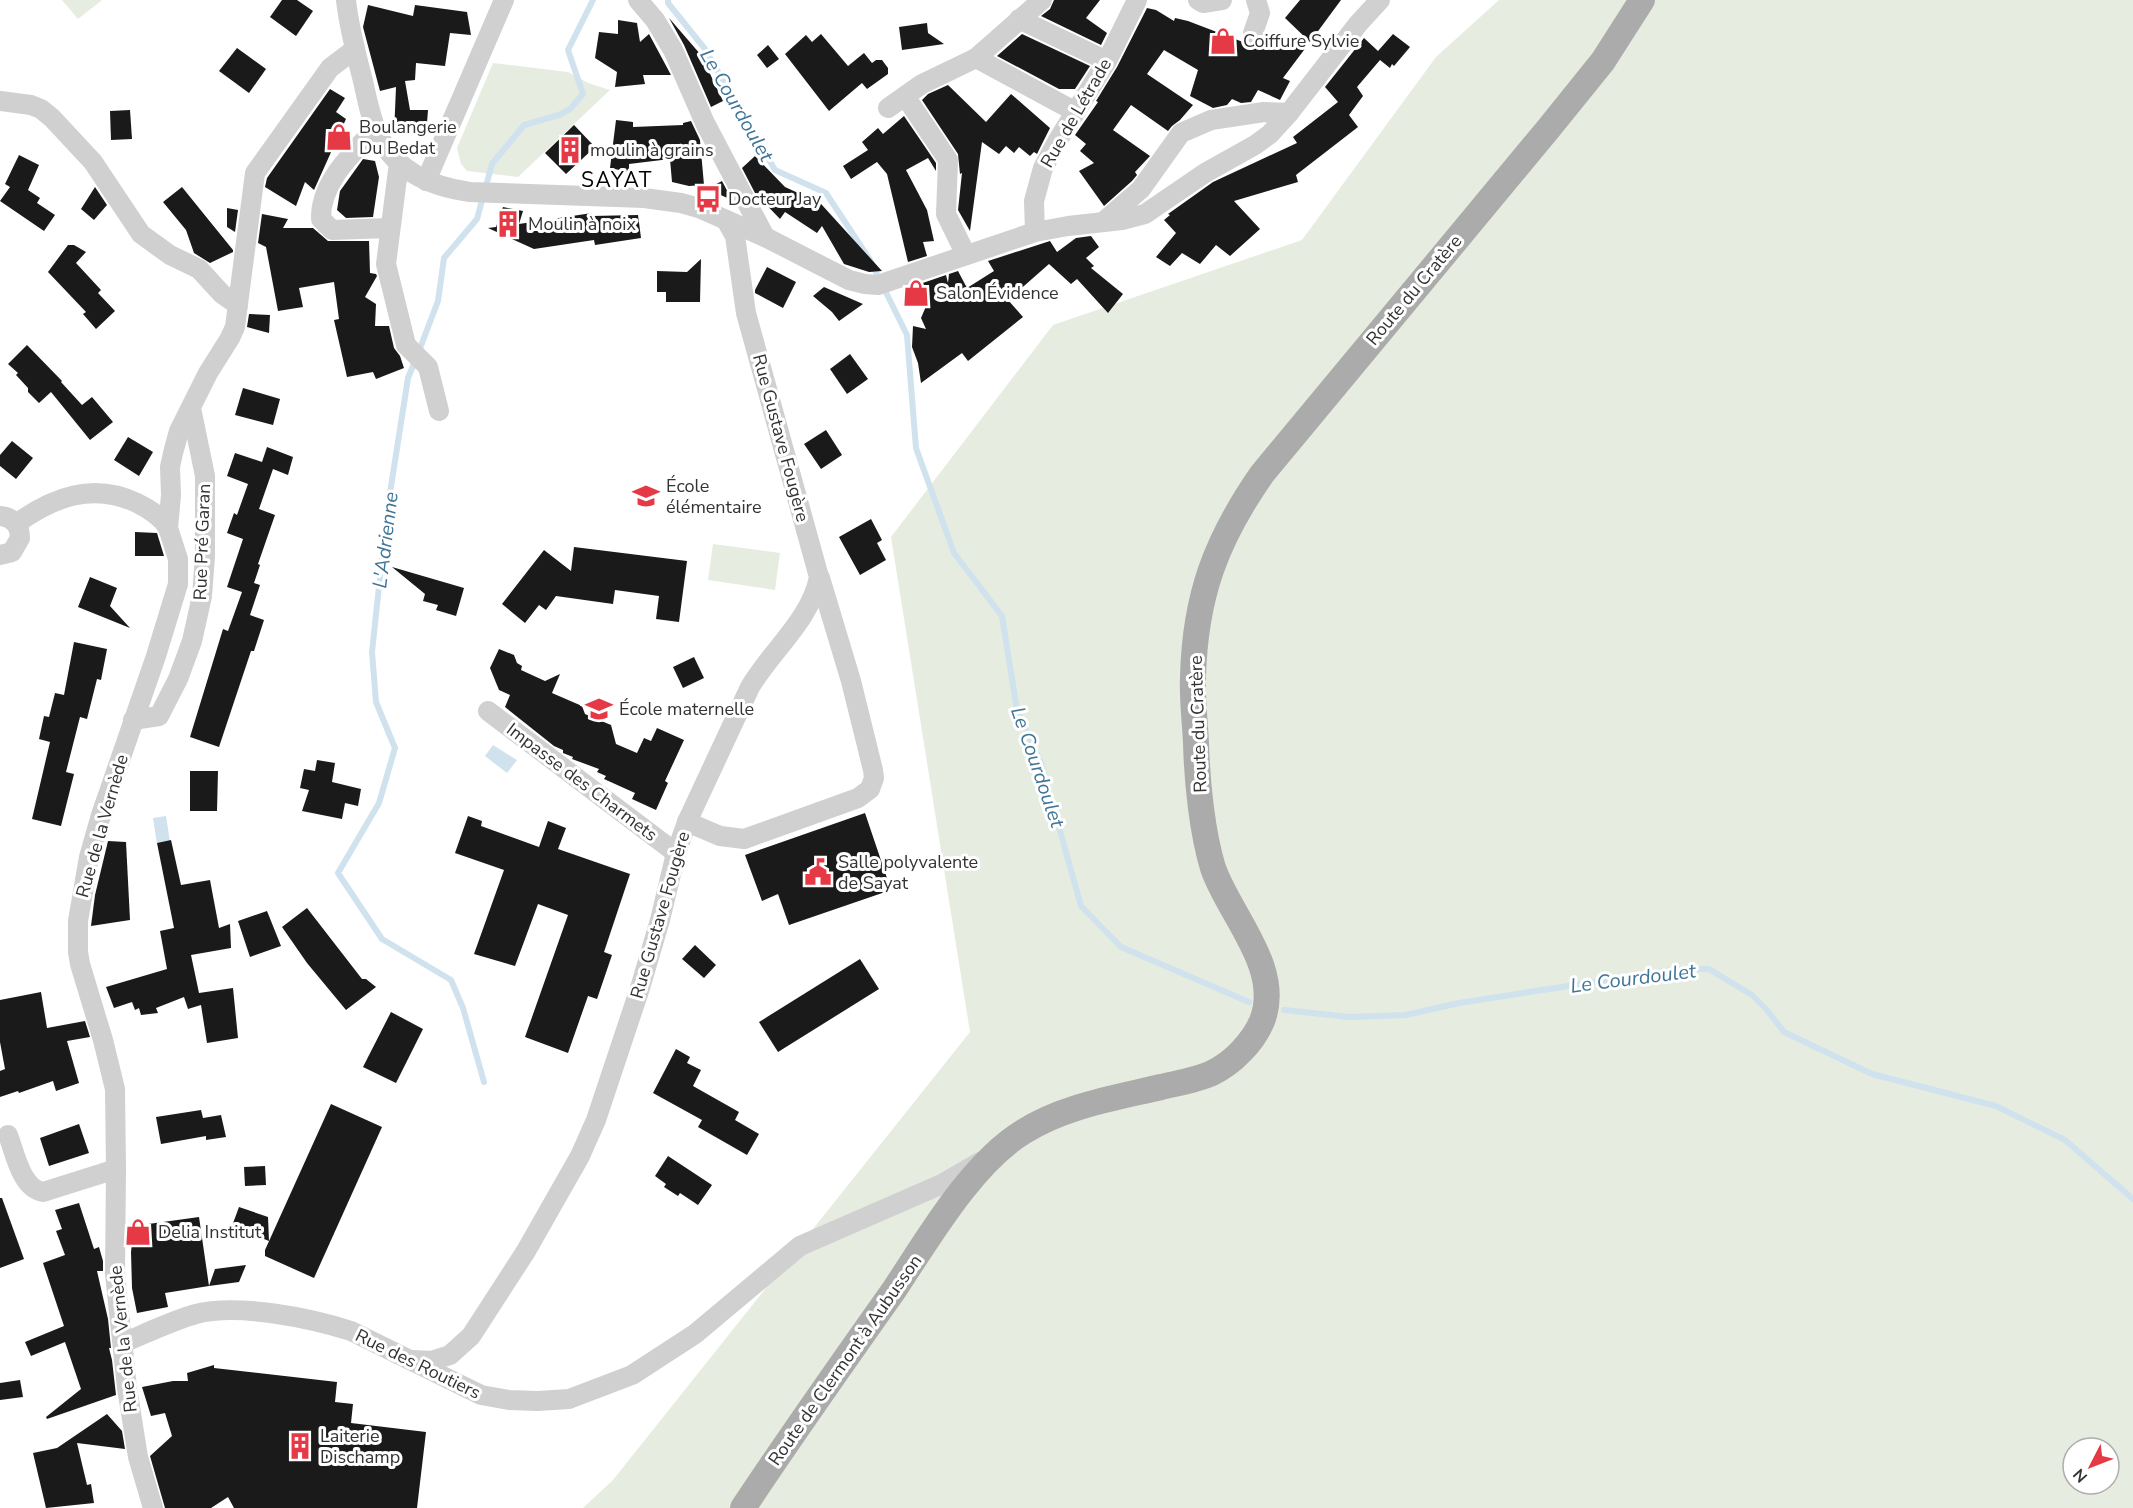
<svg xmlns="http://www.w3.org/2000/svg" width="2133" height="1508" font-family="'Nunito Sans',sans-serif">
  <rect width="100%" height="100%" fill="#fff"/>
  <g fill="#e6ecdf" fill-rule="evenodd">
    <path d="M62,0h40l-24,19z"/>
    <path d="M1499,0h634v1508h-1550l30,-28 357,-448 -79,-495 162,-212 249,-85 134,-183zM2073,1448h36v36h-36z"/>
    <path d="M493,63l75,9 20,11 22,7 -92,87 -51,-6 -6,-7 -4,-16z"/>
    <path d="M713,544l67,9 -5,37 -67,-10z"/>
  </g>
  <g fill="#cfe2ee">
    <path d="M493,745l24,15 -10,13 -22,-17z"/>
    <path d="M166,816l4,26 -13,2 -4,-26z"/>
  </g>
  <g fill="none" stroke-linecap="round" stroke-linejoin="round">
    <g stroke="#cfe2ee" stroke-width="6">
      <path d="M668,0v3l37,46 70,121 51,23 44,67 37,75 9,113 38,105 48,63 15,94 24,53 40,143 40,41 128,55"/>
      <path d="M419,351l19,-50 6,-43 33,-39 15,-55 32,-39 35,-10 11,-6 13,-15 -15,-44 25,-50"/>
      <path d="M415,361l-7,17 -21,134 -15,140 4,50 19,46 -16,55 -41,70 44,66 69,41 12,28 21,74"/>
      <path d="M1284,1010l65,7 57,-2 53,-12 219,-34h31l43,26 14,14 18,23 88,42 124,32 69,34 68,59"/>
    </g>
  </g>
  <g fill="#1a1a1a">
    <path d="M282,0h15l16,11 -17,25 -26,-19z"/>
    <path d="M1054,0h46l-14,18 21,15 -6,12 -60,-29 9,-7z"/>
    <path d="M1300,0h41l-31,42 -25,-24z"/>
    <path d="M368,5l45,11 2,-11 52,7 4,23 -21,-2 -5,33 -29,-3 -1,17 -10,1 5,29h18l-2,26 -32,-2 2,-47 -16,4 -17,-64z"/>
    <path d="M1147,8l9,2 18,11 1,-3 13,3 68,26 9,-12 42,11 -24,32 7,3 -10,19 -22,-10 -7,12 -10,1 -9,-4 -5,6 -14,3 -23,-12 8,-26 -34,-20 -17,24 46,31 -13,15 -8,6 -4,5 -37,-26 -18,25 37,26 -15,16 2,3 -5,6 -28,25 -25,-35 15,-8 -14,-12 6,-7 -11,-9 23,-33 -2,-1 21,-34z"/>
    <path d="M669,18l32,37 22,46 -12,6 -27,-62z"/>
    <path d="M618,20l19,3 3,19 9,-8 22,41h-28l2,9 -30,3 2,-15 -22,-14 4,-26 19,2z"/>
    <path d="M927,23l1,10 16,11 -42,6 -3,-23z"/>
    <path d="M821,34l27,32 16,-13 8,10 4,-3h6l6,8v6l-21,15 -5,-6 -33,28 -44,-57 21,-19 6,7z"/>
    <path d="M1022,34l68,32 -15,23h-16l-62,-33z"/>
    <path d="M1393,34l17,13 -16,19 -2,-2 -2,4 -10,-8 -23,27 6,9 -14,19 9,12 -62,48 2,7 -64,19 26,28 -30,27 -14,-11 -16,19 -18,-11 -12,13 -14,-9 20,-24 -12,-13 6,-5 -2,-1 45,-32 84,-39 -4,-6 45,-35 -13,-15 39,-49 14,13z"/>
    <path d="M768,45l11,14 -12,9 -10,-13z"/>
    <path d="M237,48l29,21 -17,24 -30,-22z"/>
    <path d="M948,85l38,37 25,-28 39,34 -13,26 -3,-2 -4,4 -11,-9 -5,6 -8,-7 -7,8 -17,-12 -12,89 -12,-21 4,-37 -2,1 -2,-20 -36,-54 6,-6z"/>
    <path d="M330,89l15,9 -9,14 10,7 -32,71 -9,-8 -9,24 -31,-19 2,-9z"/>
    <path d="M130,110l2,29 -21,1 -1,-29z"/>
    <path d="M904,116l32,47v8l-8,-13 -22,12 21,40 7,31 -11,1 4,14 -19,6 -21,-88 -10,-12 -26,17 -8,-13 25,-16 -6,-8 16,-14 5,6z"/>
    <path d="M616,120l17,2v5l50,-2v-2l8,-2 9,19 4,45 -15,1 -17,-4 -2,-23 -41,5v8l-19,-4z"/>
    <path d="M574,125l21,22 -29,27 -21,-21z"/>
    <path d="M19,155l20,10 -11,25 12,8 -3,5 18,12 -11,16 -44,-30 10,-14 -5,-3z"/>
    <path d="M755,156l30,31 22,10 5,-3 70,77 -13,1 -25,-8 -22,-38 -5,7 -32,-21 -5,7 -25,-26 -13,-25z"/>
    <path d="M363,159l12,2 4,16 -6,40 -27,1 -9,-8 3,-19z"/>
    <path d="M722,181l10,19 -25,-11z"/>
    <path d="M95,187l12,18 -13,15 -13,-11z"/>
    <path d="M182,187l51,63v2l-23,11 -16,-10 -8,-23 -23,-28z"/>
    <path d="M503,207l20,4 -4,13 73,-11v3l46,-1 3,23 -46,7 -1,-5 -60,9 -46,-21 8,-1z"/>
    <path d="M227,208l11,2 -3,22 -8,-5z"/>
    <path d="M262,214l26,5 -5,9h30l15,13h41l1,32 6,1 1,2 -12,21 11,7 -1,22h14l5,22 6,8 4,12 -28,11 -3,-7 -26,5 -13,-57 5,-1 -5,-37 -35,6 4,19 -25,4 -12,-64 -8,-4z"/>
    <path d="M1091,236l8,11 -13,11 8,8 -3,2 32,26 -15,19 -31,-34 -6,5 -22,-20 -41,36 15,17 -55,44 -6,-8 -41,30 -3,-20 -6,-16 1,-21 13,3 -5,-11 6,-14 -10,-5 -3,-13 32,-11 2,8 1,-9 9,-3 9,17 27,-17 -6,-10 62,-20 7,11 19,-14z"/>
    <path d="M68,245h6l12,7 -10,11 25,27 -3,3 17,18 -19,18 -13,-15 3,-2 -38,-40z"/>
    <path d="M701,259l-1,43h-34v-10h-9v-21l30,1z"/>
    <path d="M767,267l29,15 -13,26 -28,-15v-3z"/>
    <path d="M824,287l39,17 -24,17 -7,-9 -19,-16z"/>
    <path d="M249,314l21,1 -1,18 -22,-6z"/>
    <path d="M27,345l35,36 -1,1 21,23 10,-8 21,25 -23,18 -39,-48 -12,11 -11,-11v-4l-12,-13 2,-2 -10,-9z"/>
    <path d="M850,354l18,25 -21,15 -17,-25z"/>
    <path d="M243,388l37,11 -7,26 -38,-10z"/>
    <path d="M826,430l16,25 -21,14 -17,-25z"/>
    <path d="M128,437l25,15 -14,24 -25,-16z"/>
    <path d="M12,441l21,17 -17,21 -16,-13v-11z"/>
    <path d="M267,447l26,10 -5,18 -15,-6 -14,40 16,6 -17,49 2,1 -6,18 6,2 -10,30 14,5 -10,31h-3l-32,96 -29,-10 33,-108 5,2 14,-39 -15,-5 16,-48 -16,-6 7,-20 3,2 11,-31 -21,-8 8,-23 27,9z"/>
    <path d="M871,519l11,21 -5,3 9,17 -26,15 -21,-38z"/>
    <path d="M135,532l22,1 7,23h-29z"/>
    <path d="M574,547l113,14 -8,61 -23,-3 3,-23 -44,-6 -2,14 -57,-8 -10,14 -7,-5 -14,18 -23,-19 42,-54 27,21z"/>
    <path d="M392,567l72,21 -8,28 -20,-6 2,-5 -15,-4 2,-7z"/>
    <path d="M90,577l27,11 -7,18 20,22 -52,-21z"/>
    <path d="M74,642l33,7 -6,31 -4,-1 -10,40 -7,-2 -14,55 8,2 -13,52 -29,-7 18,-77 -11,-3 5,-23 5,1 6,-24 9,2z"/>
    <path d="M499,649l15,6 3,8 5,3 -1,4 24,11 15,-7 -8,19 30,13 3,8 26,11 5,19 21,9 7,-15 7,3 6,-13 27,12 -19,41 3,2 -12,27 -24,-11 3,-6 -31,-14 2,-3 -9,-4 2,-3 -27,-10 1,-2 -10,-4v-3l-9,-4 -49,-39 5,-12 -11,-5 -9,-22z"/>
    <path d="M694,657l10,21 -21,10 -10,-21z"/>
    <path d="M317,760l18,3 -3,19 29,7 -3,17 -13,-3 -3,16 -40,-8 7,-21 -9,-2 4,-19 11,2z"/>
    <path d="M190,771h28l-1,40h-27z"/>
    <path d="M865,813l26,77 -102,35 -11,-31 -16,7 -17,-46z"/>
    <path d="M468,816l14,5 -1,5 58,21 9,-26 18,7 -8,21 72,25 -26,78 8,3 -15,44 -9,-3 -20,57 -43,-16 43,-122 -30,-11 -23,62 -41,-12 30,-84 -49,-17z"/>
    <path d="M171,840l10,45 29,-5 9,48 11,-4 1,24 -40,7 8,38 34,-5 5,50 -31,5 -6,-38 -13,4 -4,-12 -28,11 2,5 -17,2 -2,-7 -4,2 -3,-8 -18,6 -8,-21 61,-18 -7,-38 14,-3 -17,-85z"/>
    <path d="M108,841l18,1 4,78 -39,6 4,-31z"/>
    <path d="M307,908l55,71h4l10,8 -30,23 -39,-47 -25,-36z"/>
    <path d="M267,911l14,35 -31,11 -12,-36z"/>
    <path d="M695,945l21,20 -12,13 -22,-19z"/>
    <path d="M860,959l19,30 -101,63 -19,-30z"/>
    <path d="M41,992l6,36 38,-7 5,16 -23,4 12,42 -23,8 -3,-10 -34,12 -1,-2 -18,6v-26l5,-2 -5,-27v-42z"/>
    <path d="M391,1012l32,17 -27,54 -33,-16z"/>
    <path d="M676,1049l14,8 -3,6 14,7 -8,16 46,26 -4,8 24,14 -12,21 -49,-28 4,-7 -49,-27z"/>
    <path d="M331,1104l51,23 -68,151 -49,-22v-6z"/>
    <path d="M201,1110l2,8 18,-3 5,22 -20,3v-4l-45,8 -5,-27z"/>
    <path d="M79,1124l10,29 -40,13 -9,-28z"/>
    <path d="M668,1156l44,29 -14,20 -18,-12 -2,3 -14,-9 2,-3 -11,-8z"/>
    <path d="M265,1166l1,19 -21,1 -1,-19z"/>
    <path d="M0,1198h2l22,61 -24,9z"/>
    <path d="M79,1203l15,46 5,-2 4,14v10h-6l11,48 3,29h-2l3,12 4,35 -69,24 -1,-2 35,-28 -16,-47 -34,14 -6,-14 39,-16 -21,-63 22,-8 -9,-24 6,-2 -7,-19z"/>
    <path d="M239,1207l29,10 1,24 -37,-15z"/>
    <path d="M199,1217l10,69 -44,7 3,14 -31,6 -5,-25 -1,-36 3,-26z"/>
    <path d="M246,1265l-7,17 -30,4 6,-17z"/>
    <path d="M214,1365v3l123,14 -2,20 18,2 -2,19 75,9 -9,76h-183l-6,-11 -17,11h-46l-15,-52 22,-20 -7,-23 -14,3 -9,-29 31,-6h15l-1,-8z"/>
    <path d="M20,1380l3,17 -23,3v-17z"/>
    <path d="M107,1414l15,17 3,18 -48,-6 10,42 4,-1 3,19 -48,5 -13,-55 24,-5z"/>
  </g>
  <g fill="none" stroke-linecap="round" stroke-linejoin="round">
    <g stroke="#d0d0d0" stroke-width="20">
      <path d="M346,0c3,28 10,54 17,81 4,18 8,40 17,57 18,35 54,49 90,54l174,6 37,5 18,5 66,29 84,43 16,4 13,1 157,-53 33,-6 54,-6 23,-6 60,-41 50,-28 15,-11 19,-21 69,-89 22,-24"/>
      <path d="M638,0l17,20 18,30 32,73 60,114"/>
      <path d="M1198,0l5,3 19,-3"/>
      <path d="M1019,19l88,42"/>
      <path d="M1253,33l7,-20 -4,-13"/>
      <path d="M976,58l100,54"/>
      <path d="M905,96l43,64 -2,54 20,41"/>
      <path d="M0,101l31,4 10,4 11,9 41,44 48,72 29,21 29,14 23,25 16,11"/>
      <path d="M888,108l34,-24 54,-26 66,-58"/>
      <path d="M376,128c-23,25 -56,54 -55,91l11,11 58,-2"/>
      <path d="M399,163l-13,101 20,81 22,22 11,44"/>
      <path d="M426,181l78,-181"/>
      <path d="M1103,222l38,-33 40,-56 30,-13 53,-8 25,1"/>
      <path d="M1035,232l-1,-31 9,-33 15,-28 49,-79 30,-61"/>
      <path d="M0,516c13,1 20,9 20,22l-8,14 -12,3"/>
      <path d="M16,524c37,-27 77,-42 121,-21 12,6 24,13 31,25"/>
      <path d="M488,711l188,142"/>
      <path d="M133,720l26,-4 19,-37 14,-38 10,-45 3,-40v-80l-14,-68"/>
      <path d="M687,822l33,14 24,3 114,-41 12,-9 4,-11 -1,-8 -22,-89 -31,-103"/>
      <path d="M8,1135c7,18 13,53 35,57l73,-23"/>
      <path d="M123,1343c24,-10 48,-22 73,-29 42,-11 114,4 155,17l130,64 28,5 29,1 31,-2 63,-24 63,-41 105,-88 142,-62 38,-22"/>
      <path d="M413,1360l18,1 19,-6 21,-19 55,-85 54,-95 16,-36 44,-132 20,-68 16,-67 11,-31 63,-135c22,-37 61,-68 69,-110l-73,-264 -11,-77 -9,-16"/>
      <path d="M153,1508l-15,-51 -11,-69 -12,-114 1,-105 -1,-80 -12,-49 -23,-76 -2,-12v-31l11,-64 12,-42 55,-159 22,-72v-25l-10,-31 3,-33 -1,-28 3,-14 6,-22 29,-58 22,-35 5,-11 20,-154 75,-105 25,-19"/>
    </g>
    <path stroke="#ababab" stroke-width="26" d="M743,1508c49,-74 100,-146 151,-218 34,-51 77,-126 129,-158 41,-26 92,-34 138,-45 17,-4 36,-7 51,-14 21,-10 41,-31 50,-52 21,-53 -33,-106 -49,-153 -11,-36 -16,-87 -17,-125 -1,-22 -4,-44 -3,-66 2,-81 23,-137 69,-203l287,-346 54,-67 39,-61"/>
  </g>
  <defs>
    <symbol id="shop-bare" viewBox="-9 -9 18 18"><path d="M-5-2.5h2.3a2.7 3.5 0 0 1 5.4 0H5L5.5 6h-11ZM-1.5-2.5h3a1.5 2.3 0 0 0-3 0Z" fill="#e63946" stroke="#fff" stroke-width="2.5" paint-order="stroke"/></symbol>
    <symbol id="building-bare" viewBox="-9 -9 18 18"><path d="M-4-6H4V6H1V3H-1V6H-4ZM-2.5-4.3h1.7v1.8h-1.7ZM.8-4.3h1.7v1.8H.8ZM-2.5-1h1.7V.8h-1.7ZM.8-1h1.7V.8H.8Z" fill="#e63946" stroke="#fff" stroke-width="2.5" paint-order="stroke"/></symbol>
    <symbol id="bus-bare" viewBox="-9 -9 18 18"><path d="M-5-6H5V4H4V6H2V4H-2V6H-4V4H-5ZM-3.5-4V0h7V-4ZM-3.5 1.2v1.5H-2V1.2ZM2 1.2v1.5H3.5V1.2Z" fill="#e63946" stroke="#fff" stroke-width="2.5" paint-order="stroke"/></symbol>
    <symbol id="school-bare" viewBox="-9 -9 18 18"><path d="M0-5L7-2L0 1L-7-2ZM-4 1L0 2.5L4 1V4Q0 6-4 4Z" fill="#e63946" stroke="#fff" stroke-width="2.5" paint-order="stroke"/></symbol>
    <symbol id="civic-bare" viewBox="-9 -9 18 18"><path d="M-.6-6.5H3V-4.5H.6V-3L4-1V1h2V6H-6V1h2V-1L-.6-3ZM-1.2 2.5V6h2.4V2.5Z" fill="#e63946" stroke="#fff" stroke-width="2.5" paint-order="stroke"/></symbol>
  </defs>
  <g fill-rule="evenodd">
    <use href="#shop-bare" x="1204" y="22" width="38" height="38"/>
    <use href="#shop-bare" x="320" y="118" width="38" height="38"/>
    <use href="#building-bare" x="551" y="131" width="38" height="38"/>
    <use href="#bus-bare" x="689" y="180" width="38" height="38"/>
    <use href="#building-bare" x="489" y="205" width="38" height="38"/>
    <use href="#shop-bare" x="897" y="274" width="38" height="38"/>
    <use href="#school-bare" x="627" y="477" width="38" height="38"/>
    <use href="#school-bare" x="580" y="690" width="38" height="38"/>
    <use href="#civic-bare" x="799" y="853" width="38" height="38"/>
    <use href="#shop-bare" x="119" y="1213" width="38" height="38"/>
    <use href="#building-bare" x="281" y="1427" width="38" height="38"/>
  </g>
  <g text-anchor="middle" stroke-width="6" stroke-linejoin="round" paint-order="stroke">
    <g font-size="18" fill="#333" stroke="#fff" text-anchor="start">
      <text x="1243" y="47">Coiffure Sylvie</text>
      <text x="359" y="133">Boulangerie<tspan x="359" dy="21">Du Bedat</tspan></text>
      <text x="590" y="156">moulin à grains</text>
      <text x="728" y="205">Docteur Jay</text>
      <text x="528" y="230">Moulin à noix</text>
      <text x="936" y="299">Salon Évidence</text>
      <text x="666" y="492">École<tspan x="666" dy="21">élémentaire</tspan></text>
      <text x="619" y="715">École maternelle</text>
      <text x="838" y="868">Salle polyvalente<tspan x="838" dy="21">de Sayat</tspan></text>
      <text x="158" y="1238">Delia Institut</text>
      <text x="320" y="1442">Laiterie<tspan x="320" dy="21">Dischamp</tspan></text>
    </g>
    <g font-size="18" fill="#333" stroke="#fff">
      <text transform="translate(1076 113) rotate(-60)" y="6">Rue de Létrade</text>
      <text transform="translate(1414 290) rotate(-50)" y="6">Route du Cratère</text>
      <text transform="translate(781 438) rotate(75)" y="6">Rue Gustave Fougère</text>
      <text transform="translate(202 542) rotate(-88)" y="6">Rue Pré Garan</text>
      <text transform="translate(1198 724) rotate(-92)" y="6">Route du Cratère</text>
      <text transform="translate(582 782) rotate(37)" y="6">Impasse des Charmets</text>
      <text transform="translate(102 826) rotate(-74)" y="6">Rue de la Vernède</text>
      <text transform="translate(660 915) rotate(-74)" y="6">Rue Gustave Fougère</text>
      <text transform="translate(123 1339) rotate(-96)" y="6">Rue de la Vernède</text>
      <text transform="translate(845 1360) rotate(-55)" y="6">Route de Clermont à Aubusson</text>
      <text transform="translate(418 1364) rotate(26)" y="6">Rue des Routiers</text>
    </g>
    <g font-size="20" font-style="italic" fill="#3f7597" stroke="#fff">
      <text transform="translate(737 105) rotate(60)" y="7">Le Courdoulet</text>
      <text transform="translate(385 540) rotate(-83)" y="7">L'Adrienne</text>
      <text transform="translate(1038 767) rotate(71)" y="7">Le Courdoulet</text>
      <text transform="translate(1633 978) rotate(-7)" y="7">Le Courdoulet</text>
    </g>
    <g font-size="21" letter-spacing="1.5" fill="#000" stroke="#fff">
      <text x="617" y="187">SAYAT</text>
    </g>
  </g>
  <g transform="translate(2091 1466) rotate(228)"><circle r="28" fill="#ffffff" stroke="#adadad" stroke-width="1.5"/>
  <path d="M0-4.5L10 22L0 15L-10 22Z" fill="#e63946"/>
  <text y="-9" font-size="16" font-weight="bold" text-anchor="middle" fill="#333333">N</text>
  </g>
</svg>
